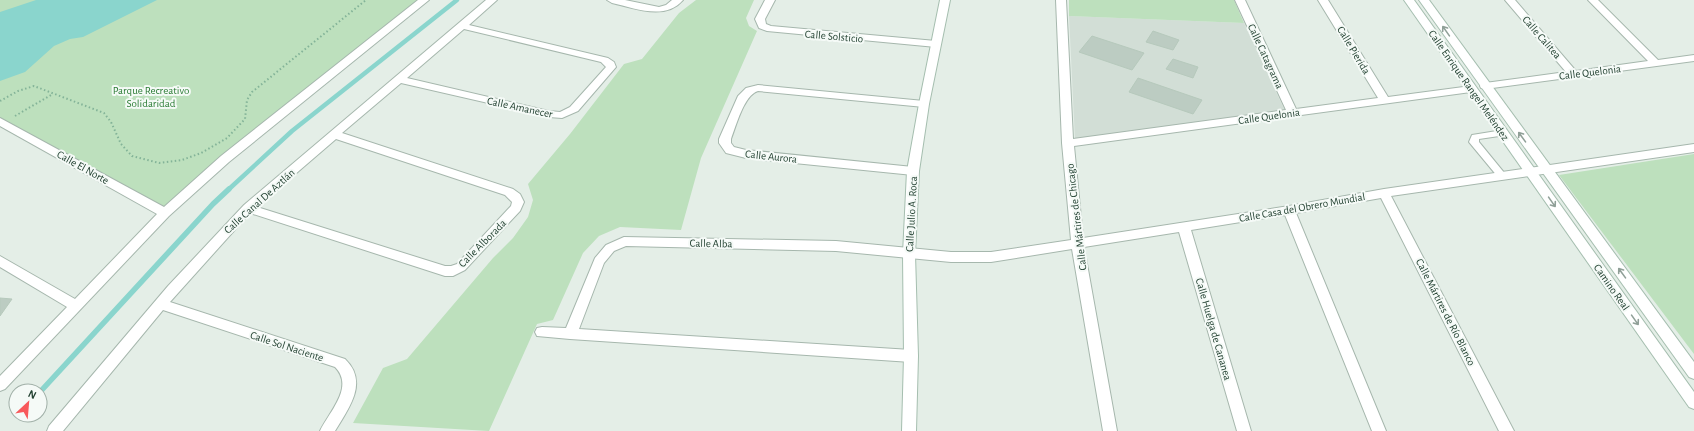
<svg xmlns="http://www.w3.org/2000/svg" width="1694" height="431" font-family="'Alegreya Sans',sans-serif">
  <rect width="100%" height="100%" fill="#e4eee7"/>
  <path fill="#d2ded6" d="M1069,16l175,7 41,88 -210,29z"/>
  <g fill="#bde0bd">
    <path d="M0,0h423l-258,213 -165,-90z"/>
    <path d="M696,0h58l-8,18 3,8 8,5 -56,127 -20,72 -61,-3 -21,9 -16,17 -30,67 -16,4 -48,107 -136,-8 30,-55 24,-9 86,-101 20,-20 15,-21 5,-17 -5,-16 42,-50 54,-70 18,-5 37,-46z"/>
    <path d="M1069,0h165l10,23 -175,-7z"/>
    <path d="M1694,154v200l-135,-179z"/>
  </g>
  <path fill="#8ad5cd" d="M36,0h121l-74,37 -13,2 -16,7 -29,26 -25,9v-69z"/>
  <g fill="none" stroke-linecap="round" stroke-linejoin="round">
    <path stroke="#8ad5cd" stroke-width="4.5" d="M228,190l64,-59 165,-131"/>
    <path stroke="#8ad5cd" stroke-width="5.5" d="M40,392l173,-188 16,-15"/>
  </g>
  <g fill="#bcccc2" stroke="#b6c9bc">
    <path d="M1153,31l26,9 -6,10 -27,-8z"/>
    <path d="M1092,36l52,17 -12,17 -53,-18z"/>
    <path d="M1173,59l25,8 -5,11 -27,-9z"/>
    <path d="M1138,78l64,22 -9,14 -64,-22z"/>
    <path d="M0,298l12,1 -12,17z"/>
  </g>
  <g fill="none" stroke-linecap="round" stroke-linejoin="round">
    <defs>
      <path id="lane" d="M1503,130l5,3 -2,2 -27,4v3l27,33 -5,3 -3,-1 -29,-35 3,-7z"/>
      <g id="street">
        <path d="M418,0h11l-200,162 -60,54 -164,173 -5,2v-15l67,-69 -67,-40v-11l75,43 82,-85 -157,-88v-8l164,89 57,-51z"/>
        <path d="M486,0h11l-28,25 139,33 6,4 2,5 -38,44 -16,7 -13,-1 -148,-34 -59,50 171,56 7,5 4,8 -4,9 -55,59 -12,6h-8l-195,-63 -80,89 175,57c24,23 4,49 -10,72h-15c9,-19 35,-44 15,-64l-172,-57 -100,121h-16l2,-5 119,-140 76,-81zM464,29l137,33 5,5 -36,40 -10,5 -11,-1 -142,-33zM336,139l169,56 7,7 -1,4 -54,58 -6,2h-6l-188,-59z"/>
        <path d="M607,0h18l34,7 7,-2 6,-5h11c-18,21 -48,8 -71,3z"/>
        <path d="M765,0h10l-10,19 1,5 5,2 165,15 5,3 -5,3 -169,-16 -8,-3 -4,-9z"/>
        <path d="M1056,0h10l7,139 213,-29 -51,-110h10l51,109 82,-11 -60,-98h10l60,97 83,-11 5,3 -5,3 -397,54 9,92 206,-32 95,-17 310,-45v8l-303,44 123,235h-15l-118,-233 -85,15 90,218h-14l-87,-216 -94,15 60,201h-14l-58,-199 -95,15 33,184h-14l-31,-182 -81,13h-40l-115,-11 -210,-5 -12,5 -10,12 -25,66 332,21 5,2 2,4 -2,4 -5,2 -341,-23 -33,-3 -2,-4 2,-4 5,-1 24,1 29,-70 11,-13 18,-8 212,4 115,11h40l80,-12 -9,-97z"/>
        <path d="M1505,0h10l61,71 72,-10 -60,-61h10l60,60 36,-5v6l-209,28 -4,-1 -1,-2 1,-2 4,-1 81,-11z"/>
        <path d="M758,85l166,16 5,3 -5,3 -166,-16c-14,4 -22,35 -27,48v4l3,4 12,3 167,17 4,1 2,3 -2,3 -4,1 -167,-17 -20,-5 -7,-10v-4l19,-43 8,-8z"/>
      </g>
      <g id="secondary">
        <path d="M940,0h10l-21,104 -10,67 -4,83 3,102 -2,75h-14l2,-75 -1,-102 4,-83 12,-67z"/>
        <path d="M1404,0h10l280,392v17l-5,-2z"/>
        <path d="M1419,0h10l265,362v17l-5,-2z"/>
      </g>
    </defs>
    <use href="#lane" stroke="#a6b7ad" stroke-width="2"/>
    <use href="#street" stroke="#a6b7ad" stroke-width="2"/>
    <use href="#secondary" stroke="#a5beaf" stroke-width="2"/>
    <g stroke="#83b398" stroke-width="2" stroke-dasharray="1.5 2.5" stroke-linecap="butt">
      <path d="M0,101l18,-10 16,-5 70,27 7,9 10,22 11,12 27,7 23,-3 19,-7 26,-15 18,-19 2,-19 5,-8 114,-92"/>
      <path d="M15,116l38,-22"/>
    </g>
    <use href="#lane" fill="#fff" fill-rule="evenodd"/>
    <use href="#street" fill="#fff" fill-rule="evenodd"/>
    <use href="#secondary" fill="#fff" fill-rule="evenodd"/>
  </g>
  <defs><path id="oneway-shaft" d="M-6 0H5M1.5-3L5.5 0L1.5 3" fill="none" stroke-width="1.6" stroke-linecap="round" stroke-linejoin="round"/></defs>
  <g stroke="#90a098">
    <use href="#oneway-shaft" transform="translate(1446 31) rotate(-125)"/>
    <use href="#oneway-shaft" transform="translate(1522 137) rotate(-126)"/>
    <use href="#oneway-shaft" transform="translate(1552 202) rotate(55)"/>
    <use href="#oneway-shaft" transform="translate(1622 273) rotate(-126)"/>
    <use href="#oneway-shaft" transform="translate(1635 320) rotate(55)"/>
  </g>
  <g text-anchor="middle" stroke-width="4" stroke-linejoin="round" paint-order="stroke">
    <g font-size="11" fill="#224131" stroke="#f5faf7">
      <text transform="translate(834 36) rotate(5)" y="4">Calle Solsticio</text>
      <text transform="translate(1542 37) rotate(49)" y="4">Calle Calitea</text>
      <text transform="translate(1354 50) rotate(59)" y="4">Calle Pierida</text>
      <text transform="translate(1266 56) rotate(65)" y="4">Calle Catagrama</text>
      <text transform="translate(1590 72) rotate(-7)" y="4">Calle Quelonia</text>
      <text transform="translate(1469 85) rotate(55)" y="4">Calle Enrique Rangel Meléndez</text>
      <text transform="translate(520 107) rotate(12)" y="4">Calle Amanecer</text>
      <text transform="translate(1269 116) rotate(-8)" y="4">Calle Quelonia</text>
      <text transform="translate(771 156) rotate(6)" y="4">Calle Aurora</text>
      <text transform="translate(83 167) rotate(29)" y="4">Calle El Norte</text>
      <text transform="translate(259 201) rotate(-42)" y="4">Calle Canal De Aztlán</text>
      <text transform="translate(1302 207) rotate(-10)" y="4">Calle Casa del Obrero Mundial</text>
      <text transform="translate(911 214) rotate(-87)" y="4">Calle Julio A. Roca</text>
      <text transform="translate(1076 217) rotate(-97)" y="4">Calle Mártires de Chicago</text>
      <text transform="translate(482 243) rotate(-45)" y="4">Calle Alborada</text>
      <text transform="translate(711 243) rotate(1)" y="4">Calle Alba</text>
      <text transform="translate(1612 287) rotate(55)" y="4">Camino Real</text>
      <text transform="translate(1446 312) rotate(63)" y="4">Calle Mártires de Río Blanco</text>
      <text transform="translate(1214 329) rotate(74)" y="4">Calle Huelga de Cananea</text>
      <text transform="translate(287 346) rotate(18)" y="4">Calle Sol Naciente</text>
    </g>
    <g font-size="11" fill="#2a7b34" stroke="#f5faf7">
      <text x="151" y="94">Parque Recreativo<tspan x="151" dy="13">Solidaridad</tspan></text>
    </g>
  </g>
  <g transform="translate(28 403) rotate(26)"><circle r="19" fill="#f5faf7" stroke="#a1b0a8"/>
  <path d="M0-3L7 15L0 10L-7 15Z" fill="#f8595b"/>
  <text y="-6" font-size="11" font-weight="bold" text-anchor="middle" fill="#224131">N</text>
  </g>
</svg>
